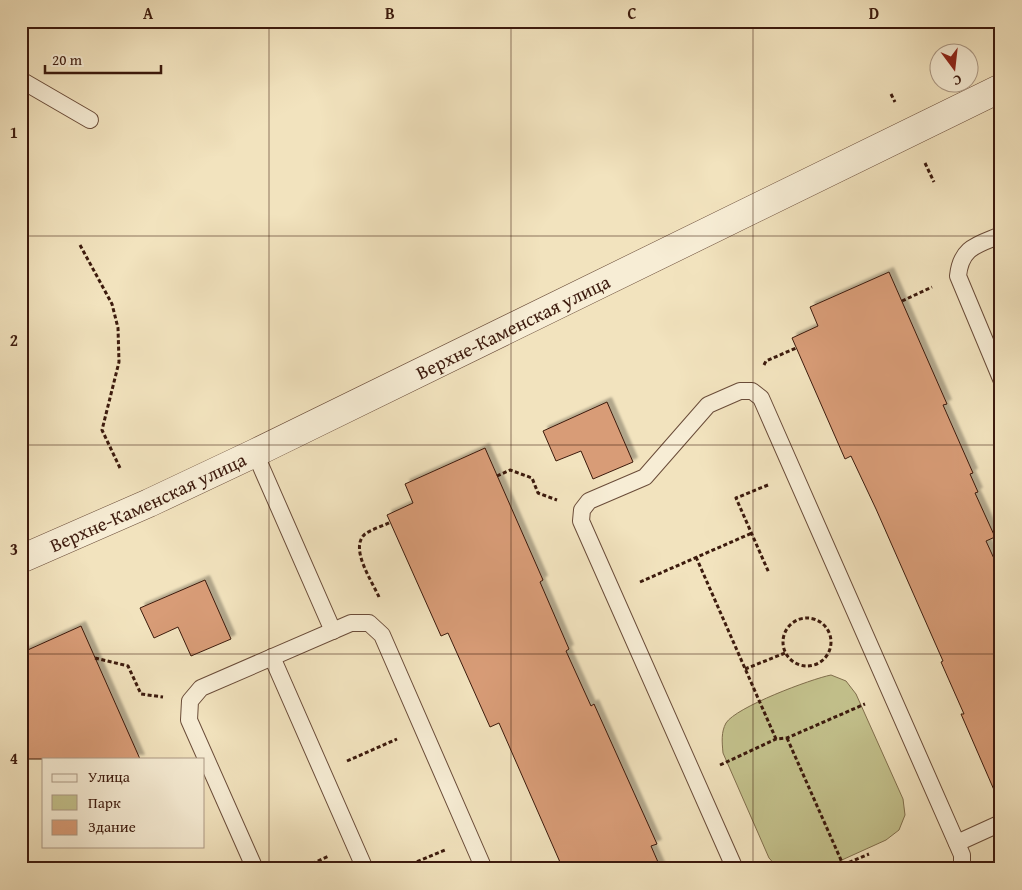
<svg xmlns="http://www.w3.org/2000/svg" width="1022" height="890" font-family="'Gentium Book Plus',serif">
  <defs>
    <filter id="shadow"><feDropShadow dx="4.5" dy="-4.5" stdDeviation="1" flood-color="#0004"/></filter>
  </defs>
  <rect width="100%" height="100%" fill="#f2e3be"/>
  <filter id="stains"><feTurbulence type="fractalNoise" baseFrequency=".004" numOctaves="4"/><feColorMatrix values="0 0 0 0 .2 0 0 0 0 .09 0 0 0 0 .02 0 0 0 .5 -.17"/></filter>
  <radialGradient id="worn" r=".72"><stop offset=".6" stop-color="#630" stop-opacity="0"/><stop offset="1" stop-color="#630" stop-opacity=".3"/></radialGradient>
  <path fill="#c3c18c" stroke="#806e4c" d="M831,675l15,6 10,13 47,105 2,16 -6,15 -13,10 -64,29h-43l-10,-11 -46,-105c-1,-11 -2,-21 3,-30 10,-16 85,-44 105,-48z"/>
  <g fill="#d89c77" stroke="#3c1a0d" filter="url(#shadow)">
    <path d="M889,272l58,132 -4,1 30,68 -3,1 8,18 -3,1 20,44 -9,4 15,33v232l-40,-92h3l-23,-52 2,-1 -67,-152 -25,-53 -6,3 -53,-121 26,-12 -8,-19z"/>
    <path d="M607,402l26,60 -40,17 -12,-28 -25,10 -13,-30z"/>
    <path d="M485,448l58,132 -3,2 29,67 -3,2 25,55 3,-2 63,140 -6,2 10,23h-98l-64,-146 -9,4 -42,-94 -7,3 -54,-121 26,-12 -8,-19z"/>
    <path d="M205,580l26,59 -40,17 -13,-29 -24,11 -14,-30z"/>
    <path d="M81,626l59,133h-119v-106z"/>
  </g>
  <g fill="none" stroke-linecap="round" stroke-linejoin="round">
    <defs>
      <g id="service">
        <path d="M21,80l69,40"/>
        <path d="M1001,235c-24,10 -40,12 -43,41l43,103"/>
        <path d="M255,453l78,178"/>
        <path d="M272,657l93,212"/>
        <path d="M957,843l44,-20"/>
        <path d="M255,869l-66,-149 1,-19 11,-13 150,-65h18l13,12 102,234"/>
        <path d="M735,869l-154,-348 1,-11 7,-9 56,-24 63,-72 32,-14h12l9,7 201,457v11l-2,3"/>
      </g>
      <g id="minor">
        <path id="s1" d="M21,559l128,-56 106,-50 746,-365"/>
      </g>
    </defs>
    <use href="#service" stroke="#6a4c39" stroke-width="18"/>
    <use href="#minor" stroke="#6a4c39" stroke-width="29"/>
    <g stroke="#3c1a0d" stroke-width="3" stroke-dasharray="4 2.5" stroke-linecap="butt">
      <path d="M891,94l4,8"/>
      <path d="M925,163l9,19"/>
      <path d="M80,245l32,59 6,24 1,34 -17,68 18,38"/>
      <path d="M902,301l30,-14"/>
      <path d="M764,365l2,-4 30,-13"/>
      <path d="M497,476l13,-6 22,8 6,15 19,7"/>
      <path d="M768,485l-32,13 33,75"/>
      <path d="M696,557l80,182"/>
      <path d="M640,582l112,-49"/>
      <path d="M379,597c-7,-16 -30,-49 -14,-63 7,-5 18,-8 26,-12"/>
      <circle cx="807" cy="642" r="24"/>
      <path d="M95,658l33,8 13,28 22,3"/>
      <path d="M745,669l40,-16"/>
      <path d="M787,738l58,131"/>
      <path d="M347,761l50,-22"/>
      <path d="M720,765l56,-26 11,-1 78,-34"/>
      <path d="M843,865l26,-11"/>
      <path d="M300,869l29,-13"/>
      <path d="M399,869l46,-19"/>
    </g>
    <use href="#service" stroke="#f7edd5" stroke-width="16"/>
    <use href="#minor" stroke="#f7edd5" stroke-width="28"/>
  </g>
  <path fill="none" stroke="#3c1a0d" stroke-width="1" stroke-opacity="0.55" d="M269,21v848M511,21v848M753,21v848M21,236h980M21,445h980M21,654h980"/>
  <g text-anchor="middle" stroke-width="4.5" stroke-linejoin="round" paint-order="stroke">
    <g font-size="19" fill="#3c1a0d" stroke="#f7edd5">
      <text dy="7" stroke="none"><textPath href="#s1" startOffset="544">Верхне-Каменская улица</textPath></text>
      <text dy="7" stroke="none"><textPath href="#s1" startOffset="139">Верхне-Каменская улица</textPath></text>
    </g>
  </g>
  <rect width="1022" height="890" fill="none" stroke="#f2e3be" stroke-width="55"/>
  <rect x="42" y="758" width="162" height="90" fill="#f7edd5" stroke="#ac9985"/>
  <rect x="52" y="774" width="25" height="8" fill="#f7edd5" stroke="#ac9985"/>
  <text x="88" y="782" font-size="15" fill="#3c1a0d">Улица</text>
  <rect x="52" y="795" width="25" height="15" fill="#c3c18c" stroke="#ac9985"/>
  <text x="88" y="808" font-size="15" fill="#3c1a0d">Парк</text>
  <rect x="52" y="820" width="25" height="15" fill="#d89c77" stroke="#ac9985"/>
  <text x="88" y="832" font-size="15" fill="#3c1a0d">Здание</text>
  <g transform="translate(954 68) rotate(165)"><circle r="24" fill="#f7edd5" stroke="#ac9985"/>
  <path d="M0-4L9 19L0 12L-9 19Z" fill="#8f2418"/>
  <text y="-8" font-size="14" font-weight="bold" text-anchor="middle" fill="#3c1a0d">С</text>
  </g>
  <path d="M45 65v8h116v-8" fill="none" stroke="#3c1a0d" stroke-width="2.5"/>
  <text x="52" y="65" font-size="15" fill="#3c1a0d" stroke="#f7edd5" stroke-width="4" paint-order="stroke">20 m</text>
  <rect x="28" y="28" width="966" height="834" fill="none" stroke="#3c1a0d" stroke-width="2"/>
  <g font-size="16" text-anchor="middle" font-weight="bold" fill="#3c1a0d">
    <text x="148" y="19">A</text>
    <text x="390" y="19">B</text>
    <text x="632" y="19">C</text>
    <text x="874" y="19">D</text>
    <text x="14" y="138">1</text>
    <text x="14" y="346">2</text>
    <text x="14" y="555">3</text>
    <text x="14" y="764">4</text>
  </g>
  <rect width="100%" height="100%" filter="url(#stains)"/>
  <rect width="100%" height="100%" fill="url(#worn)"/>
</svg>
